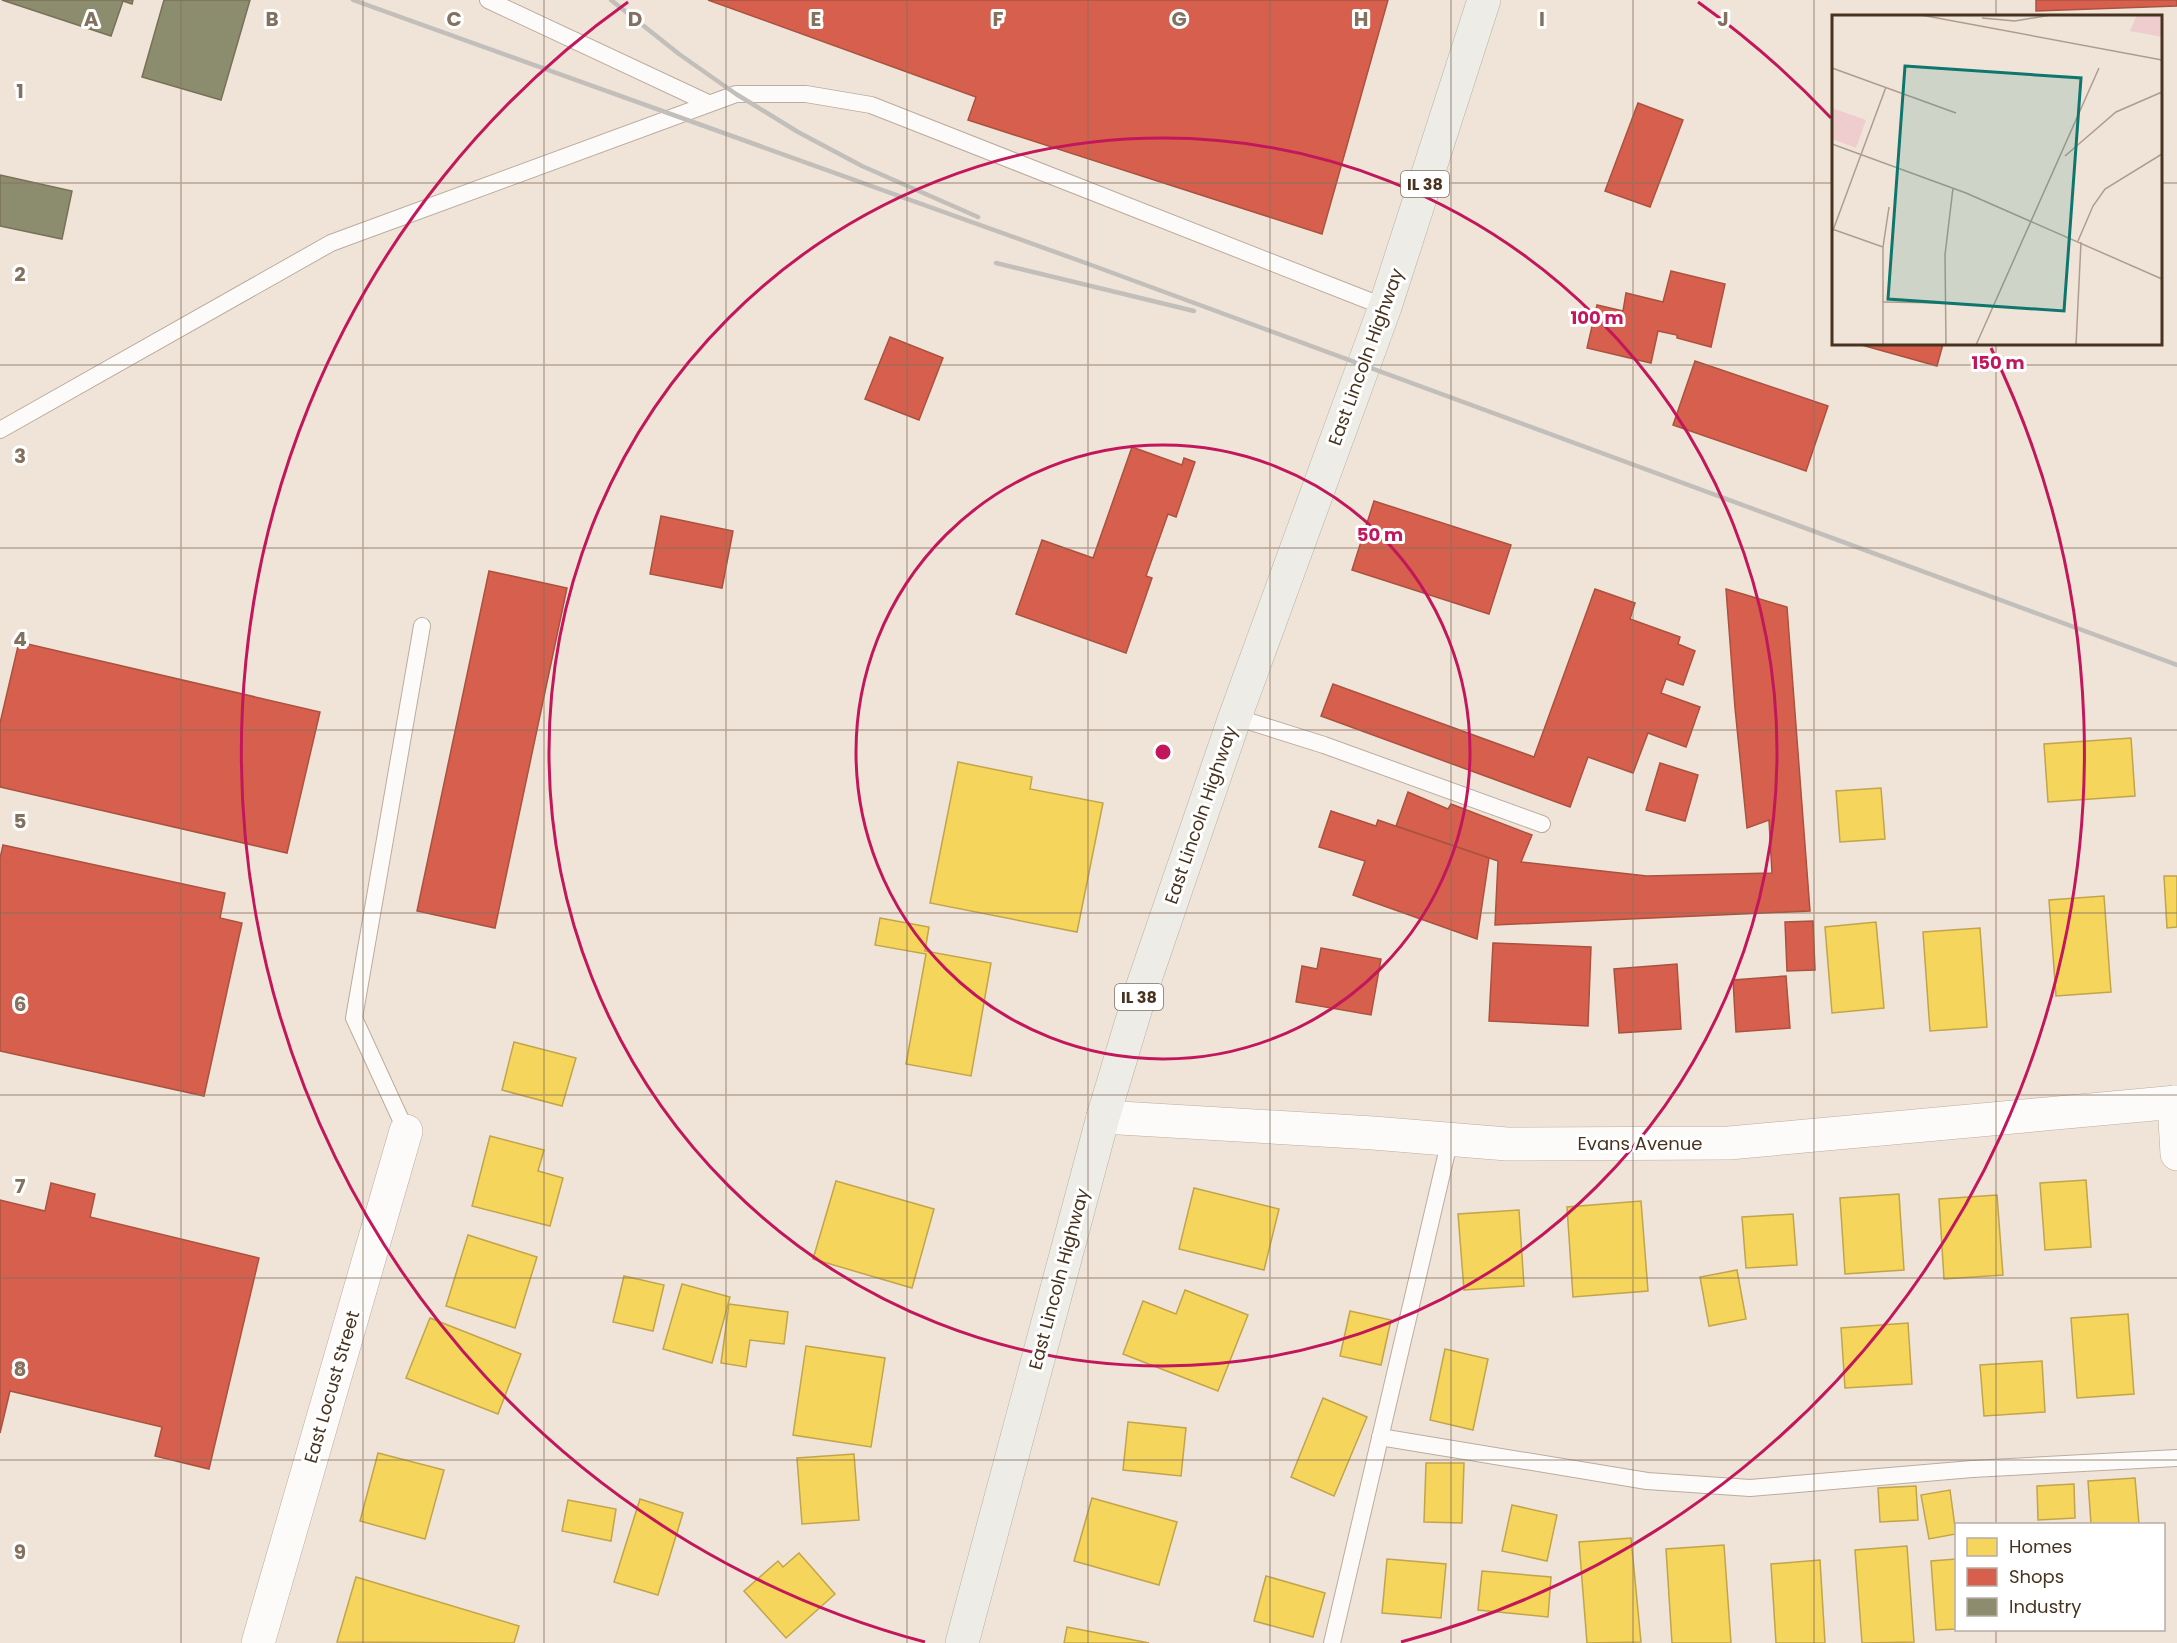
<svg xmlns="http://www.w3.org/2000/svg" width="2177" height="1643" font-family="Poppins,sans-serif">
  <rect width="100%" height="100%" fill="#f0e4d9"/>
  <g fill="#f6d55c" stroke="#c2a44a" stroke-width="1.5">
    <path d="M2131,738l4,58 -87,6 -4,-58z"/>
    <path d="M958,762l74,15 -2,12 73,14 -26,129 -147,-29z"/>
    <path d="M1881,788l4,51 -45,3 -4,-51z"/>
    <path d="M2164,876h13v51l-10,1z"/>
    <path d="M2104,896l7,96 -55,4 -7,-96z"/>
    <path d="M880,918l49,9 -4,24 66,12 -20,113 -65,-12 20,-110 -51,-9z"/>
    <path d="M1876,922l8,86 -52,5 -7,-86z"/>
    <path d="M1980,928l7,99 -57,4 -7,-99z"/>
    <path d="M514,1042l62,16 -14,48 -60,-16z"/>
    <path d="M490,1136l54,14 -6,21 25,7 -13,48 -78,-20z"/>
    <path d="M2086,1180l5,67 -46,3 -5,-67z"/>
    <path d="M836,1181l98,28 -22,79 -99,-29z"/>
    <path d="M1194,1188l85,21 -15,61 -85,-21z"/>
    <path d="M1899,1194l5,76 -59,4 -5,-76z"/>
    <path d="M1997,1195l6,80 -59,4 -5,-80z"/>
    <path d="M1641,1201l7,90 -75,6 -6,-90z"/>
    <path d="M1519,1210l5,76 -60,4 -6,-76z"/>
    <path d="M1793,1214l4,51 -51,3 -4,-51z"/>
    <path d="M468,1235l69,22 -22,71 -69,-22z"/>
    <path d="M1737,1270l9,49 -37,7 -9,-49z"/>
    <path d="M624,1276l40,9 -11,46 -40,-9z"/>
    <path d="M682,1284l48,13 -18,66 -49,-14z"/>
    <path d="M1185,1290l63,25 -30,76 -95,-37 20,-53 33,13z"/>
    <path d="M729,1304l59,8 -4,32 -34,-4 -4,27 -25,-4z"/>
    <path d="M1350,1311l41,9 -10,45 -41,-9z"/>
    <path d="M2128,1314l6,80 -57,4 -6,-80z"/>
    <path d="M430,1318l91,36 -23,60 -92,-36z"/>
    <path d="M1908,1323l4,61 -67,4 -4,-60z"/>
    <path d="M806,1346l79,12 -14,89 -78,-12z"/>
    <path d="M1445,1349l43,10 -15,71 -43,-10z"/>
    <path d="M2042,1361l3,51 -61,4 -4,-51z"/>
    <path d="M1323,1398l44,19 -33,79 -43,-19z"/>
    <path d="M1128,1422l58,6 -5,48 -58,-6z"/>
    <path d="M378,1453l66,17 -19,69 -65,-18z"/>
    <path d="M854,1454l5,66 -57,4 -5,-66z"/>
    <path d="M1426,1463h38l-2,60 -38,-1z"/>
    <path d="M2135,1478l4,46h-48l-3,-43z"/>
    <path d="M2074,1484l1,34 -37,2 -1,-34z"/>
    <path d="M1916,1486l2,34 -38,2 -2,-34z"/>
    <path d="M1950,1490l6,44 -27,5 -8,-44z"/>
    <path d="M1092,1498l85,24 -18,63 -85,-24z"/>
    <path d="M640,1499l43,14 -25,82 -44,-13z"/>
    <path d="M568,1500l48,9 -5,32 -49,-10z"/>
    <path d="M1512,1505l45,10 -10,46 -45,-10z"/>
    <path d="M1631,1538l10,104 -54,1 -8,-101z"/>
    <path d="M1724,1545l7,98h-59l-6,-94z"/>
    <path d="M1907,1546l7,96 -52,1 -7,-93z"/>
    <path d="M799,1553l36,41 -49,44 -42,-47 34,-30 5,6z"/>
    <path d="M1387,1559l59,5 -5,54 -59,-5z"/>
    <path d="M1956,1559v70l-20,1 -5,-69z"/>
    <path d="M1820,1560l5,83h-49l-5,-79z"/>
    <path d="M1482,1571l69,6 -3,40 -70,-7z"/>
    <path d="M1266,1576l59,17 -12,44 -59,-16z"/>
    <path d="M356,1577l163,49 -5,17 -177,-1z"/>
    <path d="M1067,1627l82,16h-85z"/>
  </g>
  <g fill="#d6604d" stroke="#ab523f" stroke-width="1.5">
    <path d="M708,0h680l-66,234 -354,-114 8,-23z"/>
    <path d="M2036,0h141v6l-141,5z"/>
    <path d="M1638,103l45,17 -33,87 -45,-16z"/>
    <path d="M1671,271l54,13 -14,63 -34,-9v-3l-19,-4 -7,32 -64,-15 10,-43 26,6 3,-18 37,9z"/>
    <path d="M890,337l53,21 -24,62 -54,-21z"/>
    <path d="M1858,344h85l-6,22z"/>
    <path d="M1695,361l133,45 -22,65 -133,-46z"/>
    <path d="M1132,447l50,18 2,-7 11,4 -19,55 -8,-3 -22,62 6,2 -26,75 -110,-39 26,-74 51,18z"/>
    <path d="M1374,501l137,44 -22,69 -137,-44z"/>
    <path d="M661,516l72,15 -11,57 -72,-14z"/>
    <path d="M489,571l78,17 -72,340 -78,-17z"/>
    <path d="M1595,589l40,14 -5,16 50,18 -2,7 17,7 -12,34 -17,-6 -5,14 39,14 -14,40 -38,-14 -15,40 -45,-16 -18,50 -249,-91 12,-32 201,73z"/>
    <path d="M1726,589l61,18 23,304 -315,14 3,-64 -102,-35 12,-34 40,17 3,-5 81,31 -11,27 126,14 125,-3 -3,-53 -22,8 -12,-120z"/>
    <path d="M19,642l301,70 -33,141 -287,-66v-64z"/>
    <path d="M1660,763l38,12 -13,46 -39,-11z"/>
    <path d="M1331,811l45,15 2,-6 111,38 -12,81 -124,-44 12,-34 -46,-14z"/>
    <path d="M3,845l222,48 -5,25 22,5 -38,173 -204,-45v-193z"/>
    <path d="M1813,921l2,49 -28,1 -2,-49z"/>
    <path d="M1493,943l98,4 -3,79 -99,-5z"/>
    <path d="M1321,948l60,11 -10,56 -75,-13 6,-36 15,3z"/>
    <path d="M1677,964l4,65 -62,4 -5,-64z"/>
    <path d="M1786,976l4,52 -54,4 -3,-52z"/>
    <path d="M51,1183l44,11 -5,23 169,41 -50,211 -54,-13 7,-29 -152,-36 -10,42v-233l45,11z"/>
  </g>
  <g fill="#8c8c6e" stroke="#787156" stroke-width="1.5">
    <path d="M2,0h131l-1,4 -9,-3 -12,35z"/>
    <path d="M164,0h86l-29,100 -79,-23z"/>
    <path d="M0,175l72,16 -10,48 -62,-13z"/>
  </g>
  <g fill="none" stroke-linecap="round" stroke-linejoin="round">
    <defs>
      <g id="service">
        <path d="M488,0l220,103"/>
        <path d="M0,430l331,-187 405,-149h70l65,11 514,202"/>
        <path d="M1235,717l89,28 218,79"/>
        <path d="M406,1131l-52,-113 68,-392"/>
        <path d="M1380,1437l267,44 103,7 222,-19 205,-11"/>
        <path d="M1332,1643l118,-504"/>
      </g>
      <g id="minor">
        <path d="M2174,1102l3,52"/>
        <path d="M1103,1117l270,16 134,11 222,-1 448,-41"/>
        <path d="M258,1643l148,-512"/>
      </g>
      <path id="primary" d="M962,1643l141,-526 38,-126 94,-274 150,-410 99,-307"/>
    </defs>
    <use href="#service" stroke="#bbac9e" stroke-width="18"/>
    <use href="#minor" stroke="#bbac9e" stroke-width="34"/>
    <use href="#primary" stroke="#b5b2a3" stroke-width="34"/>
    <use href="#service" stroke="#fdfbf9" stroke-width="16"/>
    <use href="#minor" stroke="#fdfbf9" stroke-width="33"/>
    <use href="#primary" stroke="#edece7" stroke-width="33"/>
    <g stroke="#c2beba" stroke-width="4.5">
      <path d="M353,0l730,262 1094,403"/>
      <path d="M611,0l68,54 57,40 62,38 64,34 116,51"/>
      <path d="M996,263l198,48"/>
    </g>
  </g>
  <path fill="none" stroke="#837160" stroke-width="1.5" stroke-opacity="0.55" d="M181,0v1643M363,0v1643M544,0v1643M726,0v1643M907,0v1643M1088,0v1643M1270,0v1643M1451,0v1643M1633,0v1643M1814,0v1643M1996,0v16M0,183h1834M2160,183h17M1996,344v1180M0,365h2177M0,548h2177M0,730h2177M0,913h2177M0,1095h2177M0,1278h2177M0,1460h2177M1996,1630v13"/>
  <g fill="none" stroke="#c2185b" stroke-width="3">
    <circle cx="1163" cy="752" r="307"/>
    <circle cx="1163" cy="752" r="614"/>
    <path d="M925 1642A921 921 0 0 1 628 2M1698 2A921 921 0 0 1 1831 118M1991 348A921 921 0 0 1 1401 1642"/>
  </g>
  <g text-anchor="middle" stroke-width="6" stroke-linejoin="round" paint-order="stroke">
    <g fill="#fff" stroke="#7f7062" stroke-width="1.5">
      <rect x="1401" y="171" width="48" height="26" rx="4.5"/>
      <rect x="1115" y="984" width="48" height="26" rx="4.5"/>
    </g>
    <g font-size="16" font-weight="bold" fill="#48331f">
      <text x="1425" y="190">IL 38</text>
      <text x="1139" y="1003">IL 38</text>
    </g>
    <g font-size="18" fill="#48331f" stroke="#fff">
      <text transform="translate(1366 357) rotate(-70)" y="6">East Lincoln Highway</text>
      <text transform="translate(1201 815) rotate(-71)" y="6">East Lincoln Highway</text>
      <text x="1640" y="1150">Evans Avenue</text>
      <text transform="translate(1059 1279) rotate(-75)" y="6">East Lincoln Highway</text>
      <text transform="translate(332 1387) rotate(-74)" y="6">East Locust Street</text>
    </g>
  </g>
  <g transform="translate(1832 15)">
    <rect width="330" height="330" fill="#f0e4d9"/>
    <path d="M305,0h25v22l-32,-6zM0,93l34,12 -10,28 -24,-9z" fill="#efcdce"/>
    <path fill="none" stroke="#ad9d8f" stroke-width="1.5" d="M89,0l241,45M150,3l33,3 36,-6M0,53l124,45M0,129l134,49 196,86M233,141l51,-44 46,-20M0,214l51,18M0,218l54,-146M246,226l15,-35 12,-17 57,-35M50,287l64,1M51,330v-98l6,-40M114,330l-1,-90 8,-67M144,330l123,-277M244,330l5,-103"/>
    <path fill="#0f766e" fill-opacity="0.15" stroke="#0f766e" stroke-width="3" d="M73,51l176,12 -17,233 -176,-12z"/>
    <rect width="330" height="330" fill="none" stroke="#48331f" stroke-width="3"/>
  </g>
  <g font-size="20" text-anchor="middle" font-weight="bold" fill="#837160" stroke="#fff" stroke-width="6" stroke-linejoin="round" paint-order="stroke">
    <text x="91" y="26">A</text>
    <text x="272" y="26">B</text>
    <text x="454" y="26">C</text>
    <text x="635" y="26">D</text>
    <text x="816" y="26">E</text>
    <text x="998" y="26">F</text>
    <text x="1179" y="26">G</text>
    <text x="1361" y="26">H</text>
    <text x="1542" y="26">I</text>
    <text x="1723" y="26">J</text>
    <text x="20" y="98">1</text>
    <text x="20" y="281">2</text>
    <text x="20" y="463">3</text>
    <text x="20" y="646">4</text>
    <text x="20" y="828">5</text>
    <text x="20" y="1011">6</text>
    <text x="20" y="1193">7</text>
    <text x="20" y="1376">8</text>
    <text x="20" y="1559">9</text>
  </g>
  <circle cx="1163" cy="752" r="9" fill="#c2185b" stroke="#fff" stroke-width="3"/>
  <g font-size="18" text-anchor="middle" font-weight="bold" fill="#c2185b" stroke="#fff" stroke-width="6" stroke-linejoin="round" paint-order="stroke">
    <text x="1597" y="324">100 m</text>
    <text x="1998" y="369">150 m</text>
    <text x="1380" y="541">50 m</text>
  </g>
  <rect x="1955" y="1523" width="210" height="108" fill="#ffffff" stroke="#b6ada5" stroke-width="1.5"/>
  <rect x="1967" y="1538" width="30" height="18" fill="#f6d55c" stroke="#b6ada5" stroke-width="1.5"/>
  <text x="2009" y="1553" font-size="18" fill="#48331f">Homes</text>
  <rect x="1967" y="1568" width="30" height="18" fill="#d6604d" stroke="#b6ada5" stroke-width="1.5"/>
  <text x="2009" y="1583" font-size="18" fill="#48331f">Shops</text>
  <rect x="1967" y="1598" width="30" height="18" fill="#8c8c6e" stroke="#b6ada5" stroke-width="1.5"/>
  <text x="2009" y="1613" font-size="18" fill="#48331f">Industry</text>
</svg>
